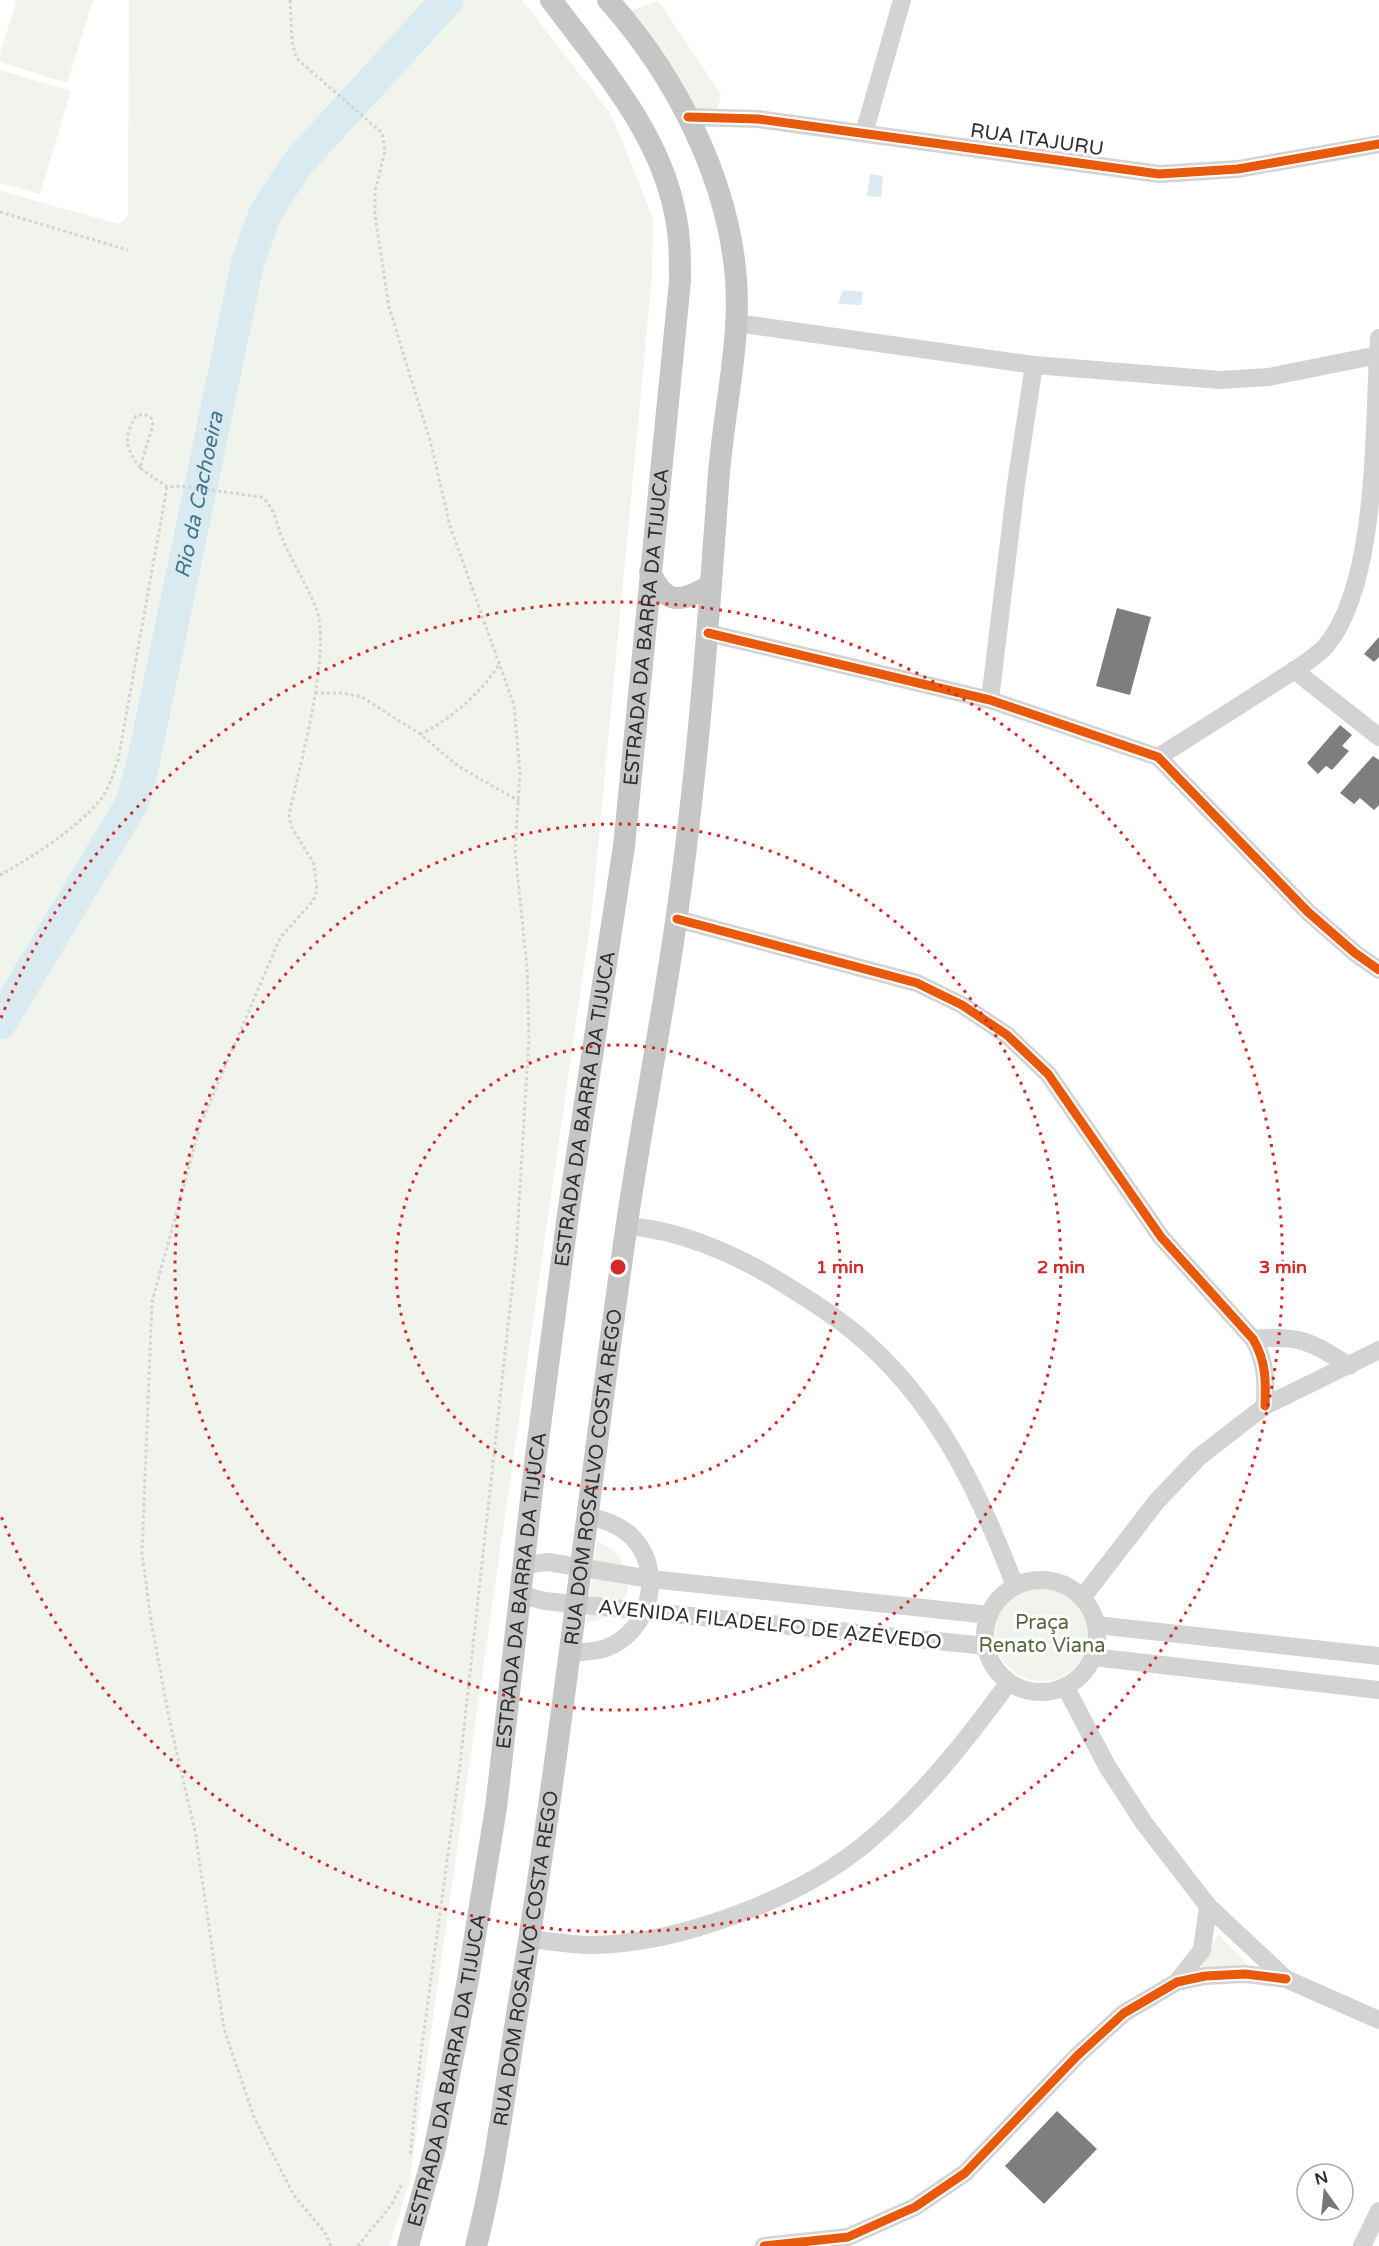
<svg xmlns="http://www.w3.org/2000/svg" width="1379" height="2246" font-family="'Varela Round',sans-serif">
  <rect width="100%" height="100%" fill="#fff"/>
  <g fill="#f1f4ec">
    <path d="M17,0h76l-26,83 -67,-21v-9z"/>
    <path d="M129,0h393l87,112 13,28 31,79 -1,57 -60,635 -183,1273 -20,62h-389v-2055l119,33 9,-9z"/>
    <path d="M658,1l63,93 -3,13 -8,7h-12l-69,-103z"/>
    <path d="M0,70l71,21 -31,103 -40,-11z"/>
    <path d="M597,1541c47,20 39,76 -11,82z"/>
    <circle cx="1042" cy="1634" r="47"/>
    <path d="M1218,1934l30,31 -48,4z"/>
  </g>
  <g fill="#d9eaf0">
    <path d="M870,174l13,2 -2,21 -14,-1z"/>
    <path d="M843,290l20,2 -2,13 -23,-1z"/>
  </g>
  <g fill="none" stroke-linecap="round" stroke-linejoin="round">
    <path stroke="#d9eaf0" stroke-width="33" id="s1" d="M0,1023l132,-220 11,-40 104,-498 18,-52 33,-50 149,-163"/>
  </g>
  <g fill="#7e7e7e">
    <path d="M1117,608l34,9 -21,78 -34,-9z"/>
    <path d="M1379,637v20l-5,5 -10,-8z"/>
    <path d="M1340,725l12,10 -10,11 7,5 -17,19 -6,-4 -8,8 -11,-11z"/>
    <path d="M1373,756l6,4v45l-5,5 -14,-12 -6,6 -14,-11z"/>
    <path d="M1057,2111l40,38 -53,55 -39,-38z"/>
  </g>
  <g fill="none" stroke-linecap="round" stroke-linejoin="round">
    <g stroke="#d3d3d3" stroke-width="3" stroke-dasharray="3 3" stroke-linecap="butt">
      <path d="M290,0l2,40 4,18 86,75 3,17 -10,42v23l14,92 42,137 19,82 64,179 6,68 -5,77 12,117 2,71 -13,215 -57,520 -38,280 -11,104"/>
      <path d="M0,212l128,38"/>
      <path d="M140,468c-14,-21 -18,-29 -4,-52l8,-2 7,4 2,7 -13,43 27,19 15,-1 79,11c15,10 16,32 24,48 10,22 24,44 32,66 14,44 -18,157 -28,204l2,11 23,38 3,26 -4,11 -33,37 -79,185 -49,179 -10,251 9,68 19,102 25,108 29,198 30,88 39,77 33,40 5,12"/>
      <path d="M315,693h26l21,4 58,37 38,32 61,35"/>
      <path d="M420,734c30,-13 63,-43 80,-71"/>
      <path d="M0,875c31,-17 79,-48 101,-76 9,-12 12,-25 17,-39l49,-273"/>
      <path d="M358,2246l34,-42 10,-21"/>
    </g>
    <g stroke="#d3d3d3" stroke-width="18">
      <path d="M688,117l70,2 401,55 79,-5 141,-25"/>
      <path d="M864,133l38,-133"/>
      <path d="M736,323l298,42 186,15 49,-3 109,-22"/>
      <path d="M708,633l282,67 168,57 150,155 47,41 24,17"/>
      <path d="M1294,670l85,67"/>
      <path d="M990,700l26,-216 18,-119"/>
      <path d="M1158,757c35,-22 70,-44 104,-66 21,-14 46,-27 64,-45 53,-64 47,-220 53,-308"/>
      <path d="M677,919l240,64 45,22 45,30 41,39 113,163 92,102c13,22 13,42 12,67"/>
      <path d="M627,1226c53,4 108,28 152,55 26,16 52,32 75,51 81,66 125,159 161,254"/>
      <path d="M1253,1339c47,-4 57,2 96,27"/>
      <path d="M524,1565l24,-3 103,17 338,36"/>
      <circle cx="1041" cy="1636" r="56"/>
      <path d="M521,1591l8,6 16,4 441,45"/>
      <path d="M1082,1598l75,-97 42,-44 66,-51 114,-56"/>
      <path d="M1096,1625l283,31"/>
      <path d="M569,1653c12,-1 25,-1 37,-5 46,-17 60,-81 23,-114 -12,-10 -26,-15 -42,-18"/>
      <path d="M1093,1657l286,33"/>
      <path d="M1065,1686l42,80 37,57 64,83 78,73 93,41"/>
      <path d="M529,1939c21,2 43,6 63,6 87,-1 206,-46 273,-101 57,-47 101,-103 144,-162"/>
      <path d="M1177,1982l25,-32 6,-44"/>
      <path d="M764,2246l84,-9 67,-30 50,-34 112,-117 47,-43 53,-31 28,-6 40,-2 41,5"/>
      <path d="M1362,2246l17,-35"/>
    </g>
    <g stroke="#c6c6c6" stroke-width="22">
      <path d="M650,572c16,35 32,30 61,13"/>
      <path id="s2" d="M408,2246l26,-94 33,-167 29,-177 39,-344 33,-250 56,-368 56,-565c0,-23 0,-46 -5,-68 -16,-82 -76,-149 -124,-213"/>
      <path id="s3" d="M476,2246c21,-81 30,-167 44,-250 42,-254 69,-511 106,-766 15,-103 35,-205 50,-308 21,-145 32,-291 42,-436 4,-67 23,-142 18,-207 -8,-102 -61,-204 -128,-279"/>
    </g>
    <defs>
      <g id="cycleway">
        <path d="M688,117l70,2 401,55 79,-5 141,-25"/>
        <path d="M708,633l282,67 168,57 150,155 47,41 24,17"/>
        <path d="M677,919l240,64 45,22 45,30 41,39 113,163 92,102c13,22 13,42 12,67"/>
        <path d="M764,2246l84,-9 67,-30 50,-34 112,-117 47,-43 53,-31 28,-6 40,-2 41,5"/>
      </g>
    </defs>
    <use href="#cycleway" stroke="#fff" stroke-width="13"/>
    <use href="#cycleway" stroke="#e8590c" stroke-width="9"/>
  </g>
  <g fill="none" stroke="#d62828" stroke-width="3" stroke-dasharray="3 6">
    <circle cx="618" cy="1267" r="222"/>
    <circle cx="618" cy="1267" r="443"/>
    <path d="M1 1018A665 665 0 1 1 1 1516"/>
  </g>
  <g text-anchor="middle" stroke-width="6" stroke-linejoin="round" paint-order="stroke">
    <g font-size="20" fill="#2e2e2e" stroke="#fff">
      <text transform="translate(1037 139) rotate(8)" y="7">RUA ITAJURU</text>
      <text dy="7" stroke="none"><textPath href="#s2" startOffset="1638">ESTRADA DA BARRA DA TIJUCA</textPath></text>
      <text dy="7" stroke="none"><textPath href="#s2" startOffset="1152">ESTRADA DA BARRA DA TIJUCA</textPath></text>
      <text dy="7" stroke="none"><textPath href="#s3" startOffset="778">RUA DOM ROSALVO COSTA REGO</textPath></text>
      <text dy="7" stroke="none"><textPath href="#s2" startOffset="666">ESTRADA DA BARRA DA TIJUCA</textPath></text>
      <text transform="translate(770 1624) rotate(6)" y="7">AVENIDA FILADELFO DE AZEVEDO</text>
      <text dy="7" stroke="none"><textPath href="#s3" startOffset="292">RUA DOM ROSALVO COSTA REGO</textPath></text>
      <text dy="7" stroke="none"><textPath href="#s2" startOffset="180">ESTRADA DA BARRA DA TIJUCA</textPath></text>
    </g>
    <g font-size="20" fill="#56683d" stroke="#fff">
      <text x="1042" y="1629">Praça<tspan x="1042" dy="23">Renato Viana</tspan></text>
    </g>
    <g font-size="21" font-style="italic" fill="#3f778d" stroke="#fff">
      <text dy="7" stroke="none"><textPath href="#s1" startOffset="572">Rio da Cachoeira</textPath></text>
    </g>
  </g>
  <circle cx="618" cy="1267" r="9" fill="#d62828" stroke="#fff" stroke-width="3"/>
  <g font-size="18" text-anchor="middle" font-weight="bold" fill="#d62828" stroke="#fff" stroke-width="6" stroke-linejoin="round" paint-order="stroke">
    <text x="840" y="1273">1 min</text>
    <text x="1061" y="1273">2 min</text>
    <text x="1283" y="1273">3 min</text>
  </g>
  <g transform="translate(1325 2192) rotate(345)"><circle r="28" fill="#ffffff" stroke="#ababab" stroke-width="1.5"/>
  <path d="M0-4.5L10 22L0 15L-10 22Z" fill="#777777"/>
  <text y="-9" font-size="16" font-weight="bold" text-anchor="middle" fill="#2e2e2e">N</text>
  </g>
</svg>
